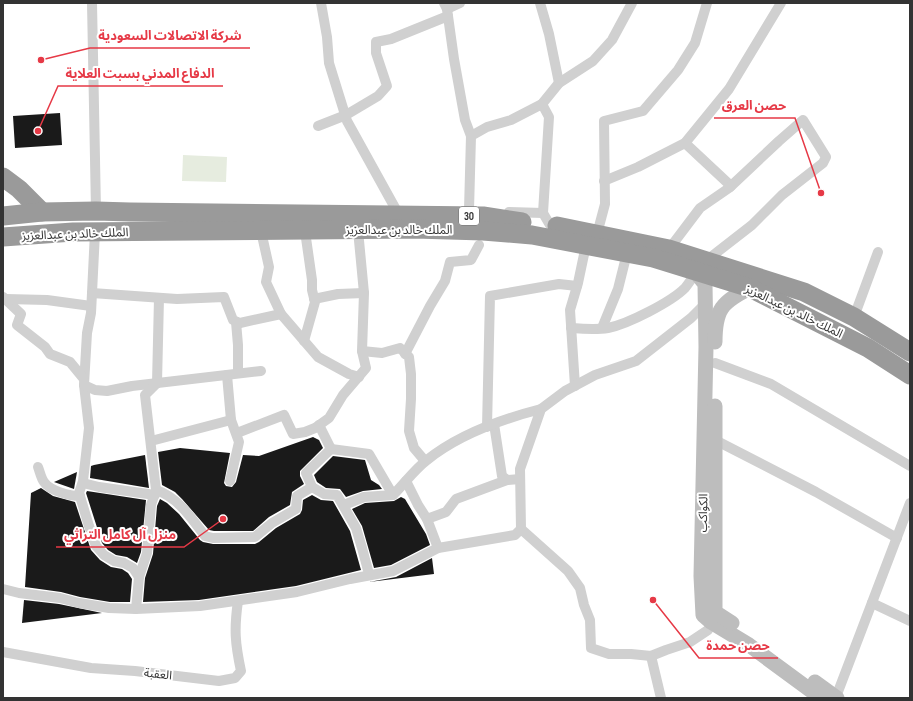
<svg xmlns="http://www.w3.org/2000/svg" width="913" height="701" font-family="'Sofia Sans Condensed','Noto Sans Arabic',sans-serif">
  <rect width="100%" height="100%" fill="#fff"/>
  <path fill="#e6ecdf" d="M183,155l44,2 -1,25 -44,-1z"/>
  <g fill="#1a1a1a">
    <path d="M60,113l2,32 -47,3 -2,-32z"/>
    <path d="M313,437l6,3 4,8 -23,23v5l4,8 -12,8 -2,13 -21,12 -16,14h-39l-5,-1 -27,-31 -7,-7 -13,-7 -4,-33 22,-4 50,5 -6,30 2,3 6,1 4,-5 7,-27 16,1z"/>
    <path d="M145,455l4,33 -59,-10 1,-12 3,-1z"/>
    <path d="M333,456l32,4 6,20 8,5 3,4 -19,2 -17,6 -6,-8 -14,-1 -9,-6 -3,-7z"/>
    <path d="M77,472l-3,17 -20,-7z"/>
    <path d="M41,488l12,8 22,6 16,48 9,10 11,7 11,2 6,4 4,6 -2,23h-20l-30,-5 -19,-5 -36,-5 6,-94z"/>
    <path d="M87,491l59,9 -5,52 -4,11 -10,-6 -11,-2 -8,-5 -6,-7 -16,-50z"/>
    <path d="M312,495l9,5 12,1 17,30 11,39 -65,16 -97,14 -56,2 2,-24 8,-24 4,-48 3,-7 7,4 12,11 21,26 3,2 10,2h42l4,-2 17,-14 24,-14 2,-4 1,-10z"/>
    <path d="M401,497l4,2 21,35 4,11 -39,20 -17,3 -12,-42 -10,-17 13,-6 29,-2z"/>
    <path d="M432,558l2,16 -65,8 27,-5z"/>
    <path d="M24,600l35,4 43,9 -80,10z"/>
  </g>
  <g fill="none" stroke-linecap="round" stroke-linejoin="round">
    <g stroke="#d0d0d0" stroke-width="10">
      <path d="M92,3l4,208"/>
      <path d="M321,3l6,34 2,26 18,58 52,94"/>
      <path d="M444,3l3,6 7,50 11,61 6,16"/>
      <path d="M540,3l9,31 10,49"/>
      <path d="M447,9l13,-6"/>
      <path d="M318,126l28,-11 32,-19 9,-10 -11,-33v-11l15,-3 57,-23"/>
      <path d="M685,143l46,43"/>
      <path d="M604,181l34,-14 47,-24 44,-54 52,-86"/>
      <path d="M469,210l2,-74 16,-9 24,-7 31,-16"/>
      <path d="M509,212l34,1"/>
      <path d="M550,225l-7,-12 6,-96 -7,-13 17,-21 34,-22 19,-21 20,-37"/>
      <path d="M261,231l8,36 -3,15 15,32 37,43 31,17 10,3"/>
      <path d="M95,232l-3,61 -1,20 -4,20 -3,52 5,43 -6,53 -4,12 10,33 7,20 8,9 10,6 10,2 9,5 6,9 -3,32"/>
      <path d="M597,234l8,-30 -1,-83 39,-10 35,-41 17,-27 12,-40"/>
      <path d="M669,249l31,-41 29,-20 50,-47 24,-21 23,37 -3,6 -41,32 -30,30 -45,35"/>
      <path d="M92,293l85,6 47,-2 9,23 7,3 41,-9"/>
      <path d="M3,297l18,17 -4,11 28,22 5,7 20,8 14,17"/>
      <path d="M6,299l41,1 44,6"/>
      <path d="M314,299l24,-5 26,-1"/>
      <path d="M854,317l24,-65"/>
      <path d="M236,322l2,23v28"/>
      <path d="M571,328c13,1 25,2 37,0 20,-4 63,-26 77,-40 4,-5 7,-10 11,-15"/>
      <path d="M602,328l16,-39 9,-36"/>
      <path d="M304,341l11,-39 -3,-12v-10l-7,-49"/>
      <path d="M362,351l20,2 18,-5 9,9 2,17v25l-2,32 5,17 11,13"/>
      <path d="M405,354l25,-48 15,-25 5,-19 21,-2 8,-15"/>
      <path d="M715,363l56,21 139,82"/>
      <path d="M227,375l4,45 8,22 -9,39"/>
      <path d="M84,385l11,5 12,1 25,-5 129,-15"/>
      <path d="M575,386l-5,-76 8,-27 8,-38"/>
      <path d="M494,424l8,52 5,4"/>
      <path d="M319,425l12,24"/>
      <path d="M487,427l3,-131 69,-12 18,2"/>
      <path d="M237,433l47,-18 9,19 12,-2 10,-4 14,-10 14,-23 23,-27 -4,-17 2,-58 -6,-63"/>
      <path d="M715,440l101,52 81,46"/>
      <path d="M151,441l80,-21"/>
      <path d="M331,449l38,5 24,41"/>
      <path d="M38,467c2,5 3,11 6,15 6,9 26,14 36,14"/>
      <path d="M406,481l12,24 9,14 11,29"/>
      <path d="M83,483l16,4 56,8"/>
      <path d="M312,487l12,7 13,1 19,33 6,20 7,26"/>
      <path d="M156,490c22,7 36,29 49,46l8,2 42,-1 17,-14 24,-14 1,-13 15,-9 -6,-14 25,-24"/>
      <path d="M344,505l20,-8 29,-2c11,-11 21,-25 34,-35 31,-25 75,-41 114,-51"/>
      <path d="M427,519l19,-7 10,-13 51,-19 13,-1"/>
      <path d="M521,529l47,42 12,17 4,17 6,15 1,28 18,6h22l20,2 15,-6 24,-8 18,-12 5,-12"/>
      <path d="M139,577l8,-24 4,-48 5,-15 -11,-95 12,-12 2,-85"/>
      <path d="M3,589l16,4 41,5 19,5 30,5 27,1 64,-3 97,-14 53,-13 43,-8 45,-23 77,-13 6,-6 -1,-60 21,-60 24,-18 30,-16 41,-14 55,-43 14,-14"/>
      <path d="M872,603l38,18"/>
      <path d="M3,652l88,16 44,3 84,10 16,-3 6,-7c-6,-28 -7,-42 -3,-70"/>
      <path d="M651,656l10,42"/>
      <path d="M836,697l74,-194"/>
    </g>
    <g stroke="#bdbdbd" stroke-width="15">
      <path d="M694,270l11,14 1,63 -5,229 2,39 8,7 38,23 72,53"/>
      <path d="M715,342c0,-33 7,-40 35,-54"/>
      <path d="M715,406v206l17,11"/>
      <path d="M815,682l22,16"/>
    </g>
    <g stroke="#9a9a9a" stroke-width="19">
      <path d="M3,177l16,12 23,23"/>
      <path d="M3,216l39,-4 54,-1 34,1 353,4 39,6"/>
      <path d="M557,226l112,23 135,43 50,25 56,35"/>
      <path d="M3,237l70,-5 342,-3 68,2 49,4 121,23 97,30 118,60 42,27"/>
    </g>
  </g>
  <g text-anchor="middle" stroke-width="4" stroke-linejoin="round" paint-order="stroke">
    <rect fill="#fff" stroke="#707070" stroke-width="1" x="459" y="207" width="20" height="18" rx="3"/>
    <g font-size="11" font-weight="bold" fill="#333">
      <text x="469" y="220">30</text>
    </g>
    <g font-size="12" fill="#333" stroke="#fff">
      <text x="399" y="234">الملك خالد بن عبدالعزيز</text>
      <text transform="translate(75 234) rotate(-2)" y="4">الملك خالد بن عبدالعزيز</text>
      <text transform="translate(794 311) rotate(26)" y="4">الملك خالد بن عبدالعزيز</text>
      <text transform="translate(703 513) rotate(-89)" y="4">الكواكب</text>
      <text transform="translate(158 674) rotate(6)" y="4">العقبة</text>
    </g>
  </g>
  <path fill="none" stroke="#e63946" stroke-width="1.5" d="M41 60L90 48H250M38 131L58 86H223M821 193L795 118H714M223 519L184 547H56M653 600L699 658H778"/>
  <g fill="#e63946" stroke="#fff" stroke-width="1.5">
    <circle cx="41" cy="60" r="4"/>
    <circle cx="38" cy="131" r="4"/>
    <circle cx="821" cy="193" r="4"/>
    <circle cx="223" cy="519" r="4"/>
    <circle cx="653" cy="600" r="4"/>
  </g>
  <g font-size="13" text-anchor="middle" font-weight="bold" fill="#e63946" stroke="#fff" stroke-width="4" stroke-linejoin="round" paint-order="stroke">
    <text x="170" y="40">شركة الاتصالات السعودية</text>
    <text x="140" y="78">الدفاع المدني بسبت العلاية</text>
    <text x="754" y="110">حصن العرق</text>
    <text x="120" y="539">منزل آل كامل التراثي</text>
    <text x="738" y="650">حصن حمدة</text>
  </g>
  <rect width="913" height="701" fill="none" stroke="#333333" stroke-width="8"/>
</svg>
